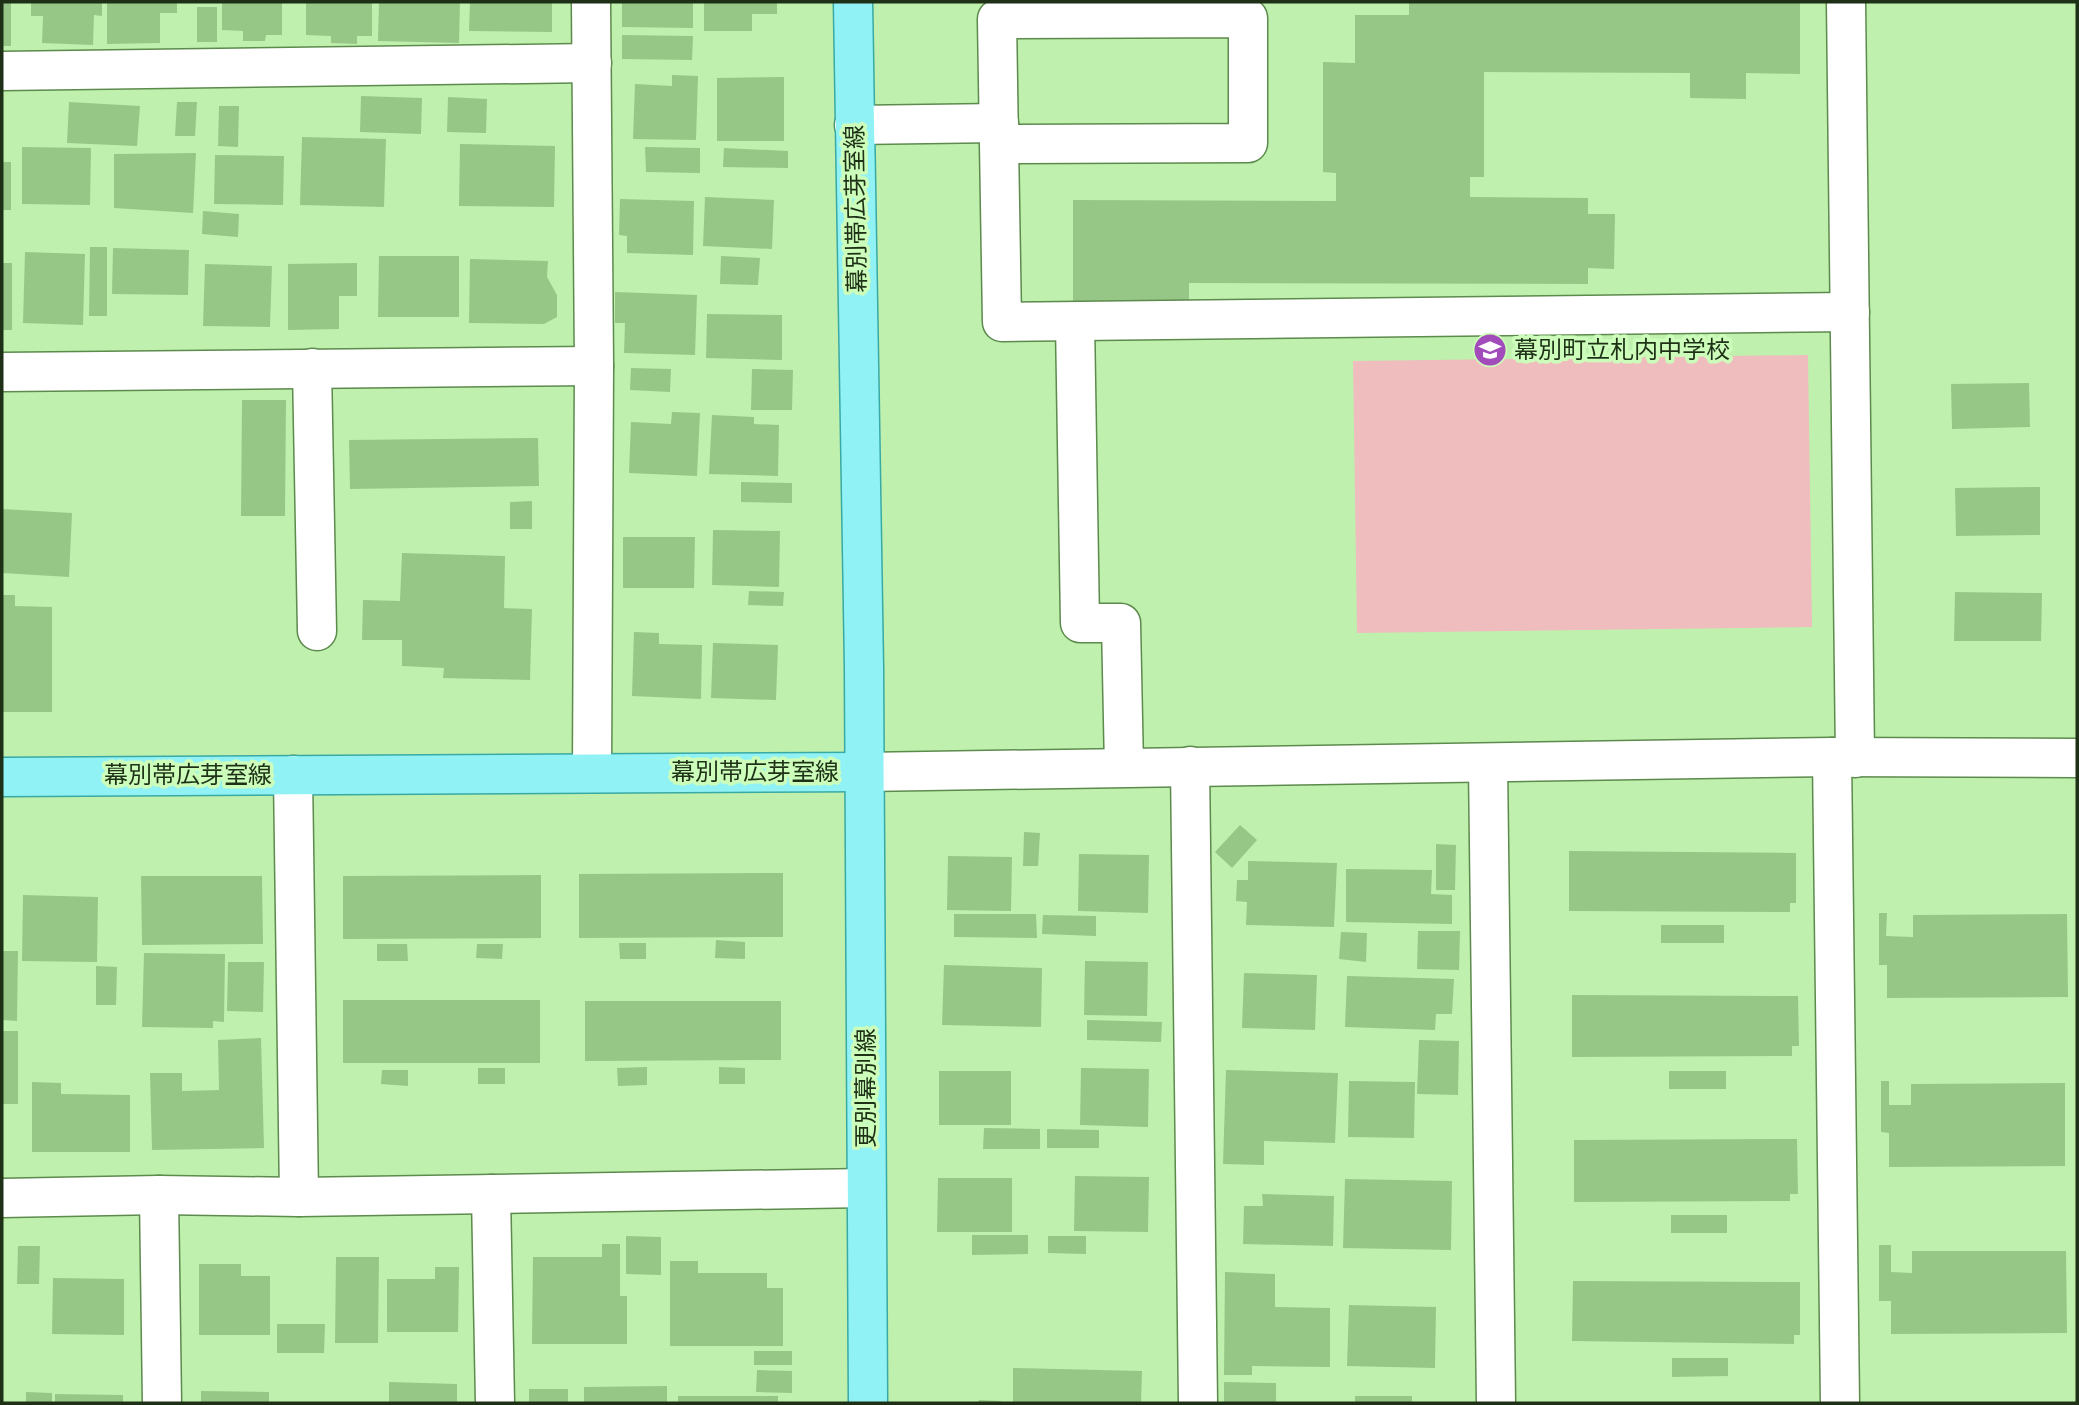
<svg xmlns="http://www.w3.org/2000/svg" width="2079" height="1405" font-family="Cabin,'Noto Sans JP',sans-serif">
  <rect width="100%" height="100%" fill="#bff0ae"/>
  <path fill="#f0bdbe" d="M1808,355l4,272 -455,6 -4,-272z"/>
  <g fill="#97c787">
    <rect x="2" y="2" width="9" height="44"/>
    <path d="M31,2h71v14l-8,-1 -1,30 -51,-2 1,-27h-12z"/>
    <path d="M107,2h70v11h-17v30l-53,1z"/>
    <path d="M222,2h60v33h-16l-1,6h-22v-10l-21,-1z"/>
    <path d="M306,2h66v34h-15v8l-26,-1v-7l-25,-1z"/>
    <path d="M379,2h81l-1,41 -81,-2z"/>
    <path d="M470,2h82v30l-83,-1z"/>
    <path d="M622,2h71v26l-71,-1z"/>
    <path d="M704,2h73v12h-25v17h-48z"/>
    <path d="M1409,2h391v72l-54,-1v26l-56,-1v-25l-206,-1v105h-14v20l118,1v16h27l-1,55 -26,-1v16l-399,-1v24h-116v-107l263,1v-28l-13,-1v-110l32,1v-48h54z"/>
    <rect x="197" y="7" width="20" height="35"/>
    <path d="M622,35l71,1 -1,24 -70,-1z"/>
    <path d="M672,75l26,1 -2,64 -63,-1 2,-55 37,2z"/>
    <path d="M784,77v64h-67v-63z"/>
    <path d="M361,96l61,2 -1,36 -61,-2z"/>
    <path d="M448,97l39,2 -1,34 -39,-1z"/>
    <path d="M69,102l71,4 -3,40 -70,-3z"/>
    <path d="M177,102h20l-2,34h-20z"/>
    <path d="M219,106h20l-1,41 -20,-1z"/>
    <path d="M302,137l84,2 -2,68 -84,-2z"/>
    <path d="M460,144l95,2 -1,61 -95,-1z"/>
    <path d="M22,147l69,1 -1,57 -68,-1z"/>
    <path d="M645,147l55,1v25l-54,-1z"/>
    <path d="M724,148l64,3v17l-65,-1z"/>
    <path d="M196,153l-3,60 -79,-5v-54z"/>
    <path d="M215,155l69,1 -1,49 -69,-1z"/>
    <rect x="2" y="162" width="9" height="48"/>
    <path d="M705,197l69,3 -2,49 -69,-3z"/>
    <path d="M620,199l74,2 -1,54 -66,-2v-17l-8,-1z"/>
    <path d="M203,211l36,3 -1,23 -36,-3z"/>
    <path d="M90,247h17v69h-18z"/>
    <path d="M113,248l76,2 -1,45 -76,-1z"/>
    <path d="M25,252l60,2 -2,71 -60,-2z"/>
    <path d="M379,256h80v61h-81z"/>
    <path d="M721,256l39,2 -2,27 -38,-1z"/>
    <path d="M470,259l78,2 -1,16 10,18v22l-13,7 -75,-1z"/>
    <rect x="2" y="263" width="10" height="67"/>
    <path d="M357,263v33h-18v33l-51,1v-66z"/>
    <path d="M205,264l67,2 -2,61 -67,-1z"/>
    <path d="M615,292l82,3 -2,60 -71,-2 1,-30h-10z"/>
    <path d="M707,314l75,1v45l-76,-2z"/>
    <path d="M631,368l40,1 -1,23 -40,-2z"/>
    <path d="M752,369l41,1 -1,40h-41z"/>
    <path d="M2029,383l1,44 -78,2 -1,-45z"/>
    <path d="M242,400h44l-1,116h-44z"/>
    <path d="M672,412l28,1 -3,63 -68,-3 2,-51 40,2z"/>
    <path d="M712,415l42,2v7l25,1 -1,51 -69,-2z"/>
    <path d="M538,438l1,48 -189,3 -1,-49z"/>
    <path d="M741,482l51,1v20l-51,-1z"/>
    <path d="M2040,487v48l-84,1 -1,-48z"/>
    <path d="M532,501v28h-22v-27z"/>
    <path d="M2,509l70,4 -3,64 -67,-4z"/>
    <path d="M713,530l67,1 -1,56 -67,-2z"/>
    <path d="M623,537h72l-1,51h-71z"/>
    <path d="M402,553l103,3 -1,52 28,1 -2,71 -87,-2 1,-10 -42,-2v-26h-40l1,-40 37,1z"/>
    <path d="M749,591l35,1 -1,14 -35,-1z"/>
    <path d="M1955,592l87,1 -1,48h-87z"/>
    <path d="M2,595h13v11l37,1v105h-50z"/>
    <path d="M634,632l25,1v11l43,1 -1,54 -69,-3z"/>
    <path d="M713,643l65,2 -2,55 -65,-2z"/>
    <path d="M1240,825l17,15 -25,28 -17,-16z"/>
    <path d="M1024,832l16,1 -2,33h-15z"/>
    <path d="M1436,844l20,1 -1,45h-19z"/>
    <path d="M1569,851l227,2v50h-6v9l-221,-1z"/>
    <path d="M1079,854l70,1 -1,58 -70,-2z"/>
    <path d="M948,856l64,1 -1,54 -64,-1z"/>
    <path d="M1248,861l89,2 -3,64 -88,-2 1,-23 -11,-1 1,-21h11z"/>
    <path d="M1346,869l86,1 -1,24 21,1v29l-106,-2z"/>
    <path d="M783,873v64l-204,1v-64z"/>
    <path d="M541,875v63l-198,1v-63z"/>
    <path d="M141,876h121l1,68 -121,1z"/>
    <path d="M23,895l75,2 -1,65 -75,-1z"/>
    <path d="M1879,913h8l-1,23 27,1v-22l154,-1 1,83 -181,1v-33h-8z"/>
    <path d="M954,914h82l1,24 -83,-1z"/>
    <path d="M1043,915l53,1v20l-54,-2z"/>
    <rect x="1661" y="925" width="63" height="18"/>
    <path d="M1418,931h42l-1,39 -42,-1z"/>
    <path d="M1341,932l26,1 -1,29 -27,-3z"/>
    <path d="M716,940l29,2v17l-30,-1z"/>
    <path d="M619,943h27v16h-26z"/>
    <path d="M377,944h30l1,17h-31z"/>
    <path d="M477,944h26l-1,15 -26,-1z"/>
    <path d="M2,951h16l-1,70 -15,-1z"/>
    <path d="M144,953l81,1 -1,68 -11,-1v7l-71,-1z"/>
    <path d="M1085,961l63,1 -1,54 -63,-1z"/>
    <path d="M228,962h36l-1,50 -36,-1z"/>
    <path d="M944,965l98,3 -1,59 -99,-2z"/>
    <path d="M96,966l21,1 -1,38h-20z"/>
    <path d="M1244,973l73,2 -2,55 -73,-2z"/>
    <path d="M1347,976l107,3 -2,35h-16l-1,16 -90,-3z"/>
    <path d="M1572,995l226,1 1,50h-7v10l-220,1z"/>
    <rect x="343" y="1000" width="197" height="63"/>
    <path d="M585,1001h196v59l-196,1z"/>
    <path d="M1087,1020l75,2 -1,20 -74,-2z"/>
    <rect x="2" y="1031" width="16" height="73"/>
    <path d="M261,1038l3,110 -112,2 -2,-77h32v18l37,-1 -1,-50z"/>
    <path d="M1419,1040l40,1 -1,54 -41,-1z"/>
    <path d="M647,1067v18l-29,1 -1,-18z"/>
    <path d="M719,1067l26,1v16h-26z"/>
    <rect x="478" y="1068" width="27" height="16"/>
    <path d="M1081,1068l68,1 -1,58 -68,-2z"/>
    <path d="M382,1070h26v16l-27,-2z"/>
    <path d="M1226,1070l112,3 -3,70 -71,-2v24l-41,-1z"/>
    <rect x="939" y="1071" width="72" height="54"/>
    <rect x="1669" y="1071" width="57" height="18"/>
    <path d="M1349,1081l66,1 -1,56 -66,-1z"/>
    <path d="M1881,1081h8v24h22v-21l154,-1v83l-176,1v-34l-8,-1z"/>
    <path d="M32,1082l29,1v11l69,1v57h-98z"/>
    <path d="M984,1128l56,1v20h-57z"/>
    <path d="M1047,1129l52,1v18h-52z"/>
    <path d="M1797,1139l1,55h-8v7l-216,1v-62z"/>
    <path d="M1075,1176l74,1 -1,55 -74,-1z"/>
    <path d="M938,1178h74v54h-75z"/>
    <path d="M1345,1179l107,2 -1,69 -108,-2z"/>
    <path d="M1262,1194l72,2 -1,50 -90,-2 1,-38h19z"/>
    <rect x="1671" y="1215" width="56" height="18"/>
    <path d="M972,1235h56v19l-56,1z"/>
    <path d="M626,1236l35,1v38l-35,-1z"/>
    <path d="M1048,1236h38v18l-38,-1z"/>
    <path d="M602,1244h18v52h7v48h-95l1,-87h69z"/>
    <path d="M1879,1245h12v27l21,1v-22h154l1,82 -176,1v-33h-12z"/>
    <path d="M18,1246h22l-1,38h-22z"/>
    <path d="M336,1257h43l-1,86h-43z"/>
    <path d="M670,1261h28v12h69v15h16v58h-113z"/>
    <path d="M199,1264h42v12h29v59h-71z"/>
    <path d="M435,1267h24l-1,65h-71v-53h48z"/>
    <path d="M1225,1272l50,2v33l55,1v59l-78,-1v9h-28z"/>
    <path d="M53,1278l71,1v56l-72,-1z"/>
    <path d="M1573,1281l227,1v53h-6v9l-222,-3z"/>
    <path d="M1349,1305l87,2 -1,61 -88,-2z"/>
    <path d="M277,1324h48l-1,29h-47z"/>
    <rect x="754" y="1351" width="38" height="14"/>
    <path d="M1672,1358h56v18l-56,1z"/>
    <path d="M1013,1368l129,3 -1,32h-128z"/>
    <path d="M757,1370l35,1v22l-36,-1z"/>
    <path d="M389,1382l68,2v19h-68z"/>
    <path d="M1224,1382l52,1v20l-52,-1z"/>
    <path d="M667,1386v17h-83v-16z"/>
    <rect x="529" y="1389" width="39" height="14"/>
    <path d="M201,1391l68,1v11h-68z"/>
    <path d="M26,1392l26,1v10h-26z"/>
    <path d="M55,1394l68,1v8h-68z"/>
    <rect x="678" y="1396" width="100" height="7"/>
    <rect x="1355" y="1396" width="57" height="7"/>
    <path d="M979,1400l22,1v2h-23z"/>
  </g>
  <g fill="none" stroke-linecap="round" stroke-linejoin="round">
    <defs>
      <g id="minor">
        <path d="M591,2l3,364 -2,406"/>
        <path d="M1846,2l9,756"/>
        <path d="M2,71l590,-8"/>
        <path d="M854,125l145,-2"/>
        <path d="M999,144l249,-1v-125l-251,1 2,125 3,178 848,-10"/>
        <path d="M1075,322l5,301h41l3,144"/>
        <path d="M312,368l5,263"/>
        <path d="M2,372l592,-6"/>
        <path d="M1832,757l8,646"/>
        <path d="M1488,764l8,639"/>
        <path d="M1190,766l8,637"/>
        <path d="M864,772l968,-15 245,1"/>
        <path d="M293,775l6,422"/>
        <path d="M491,1194l4,209"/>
        <path d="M159,1195l3,208"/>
        <path d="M2,1198l157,-3 140,2 567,-9"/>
      </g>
      <g id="major">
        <path d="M853,2l11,666 4,735"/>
        <path d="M2,777l862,-5"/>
      </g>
    </defs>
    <use href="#minor" stroke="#5d8a4d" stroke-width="41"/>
    <use href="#major" stroke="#39a9a3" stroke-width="41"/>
    <use href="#minor" stroke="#fff" stroke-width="38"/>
    <use href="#major" stroke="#91f2f5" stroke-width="38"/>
  </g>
  <defs>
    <symbol id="school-disc" viewBox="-11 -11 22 22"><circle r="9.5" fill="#a14cba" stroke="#ccfdba"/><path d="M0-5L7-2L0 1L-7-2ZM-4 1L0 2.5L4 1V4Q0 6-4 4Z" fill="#fff"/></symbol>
  </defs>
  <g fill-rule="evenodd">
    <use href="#school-disc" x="1471" y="331" width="38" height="38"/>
  </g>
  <g text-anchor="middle" stroke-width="7" stroke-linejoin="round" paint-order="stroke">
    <g font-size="24" fill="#1e3117" stroke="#ccfdba">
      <text transform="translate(856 209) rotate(-91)" y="8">幕別帯広芽室線</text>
      <text x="755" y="780">幕別帯広芽室線</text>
      <text x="188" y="783">幕別帯広芽室線</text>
      <text transform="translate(866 1088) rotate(-90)" y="8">更別幕別線</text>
    </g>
    <g font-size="24" fill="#1e3117" stroke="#ccfdba" text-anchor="start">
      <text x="1514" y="358">幕別町立札内中学校</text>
    </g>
  </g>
  <rect width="2079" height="1405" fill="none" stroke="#1e3117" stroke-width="7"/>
</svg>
